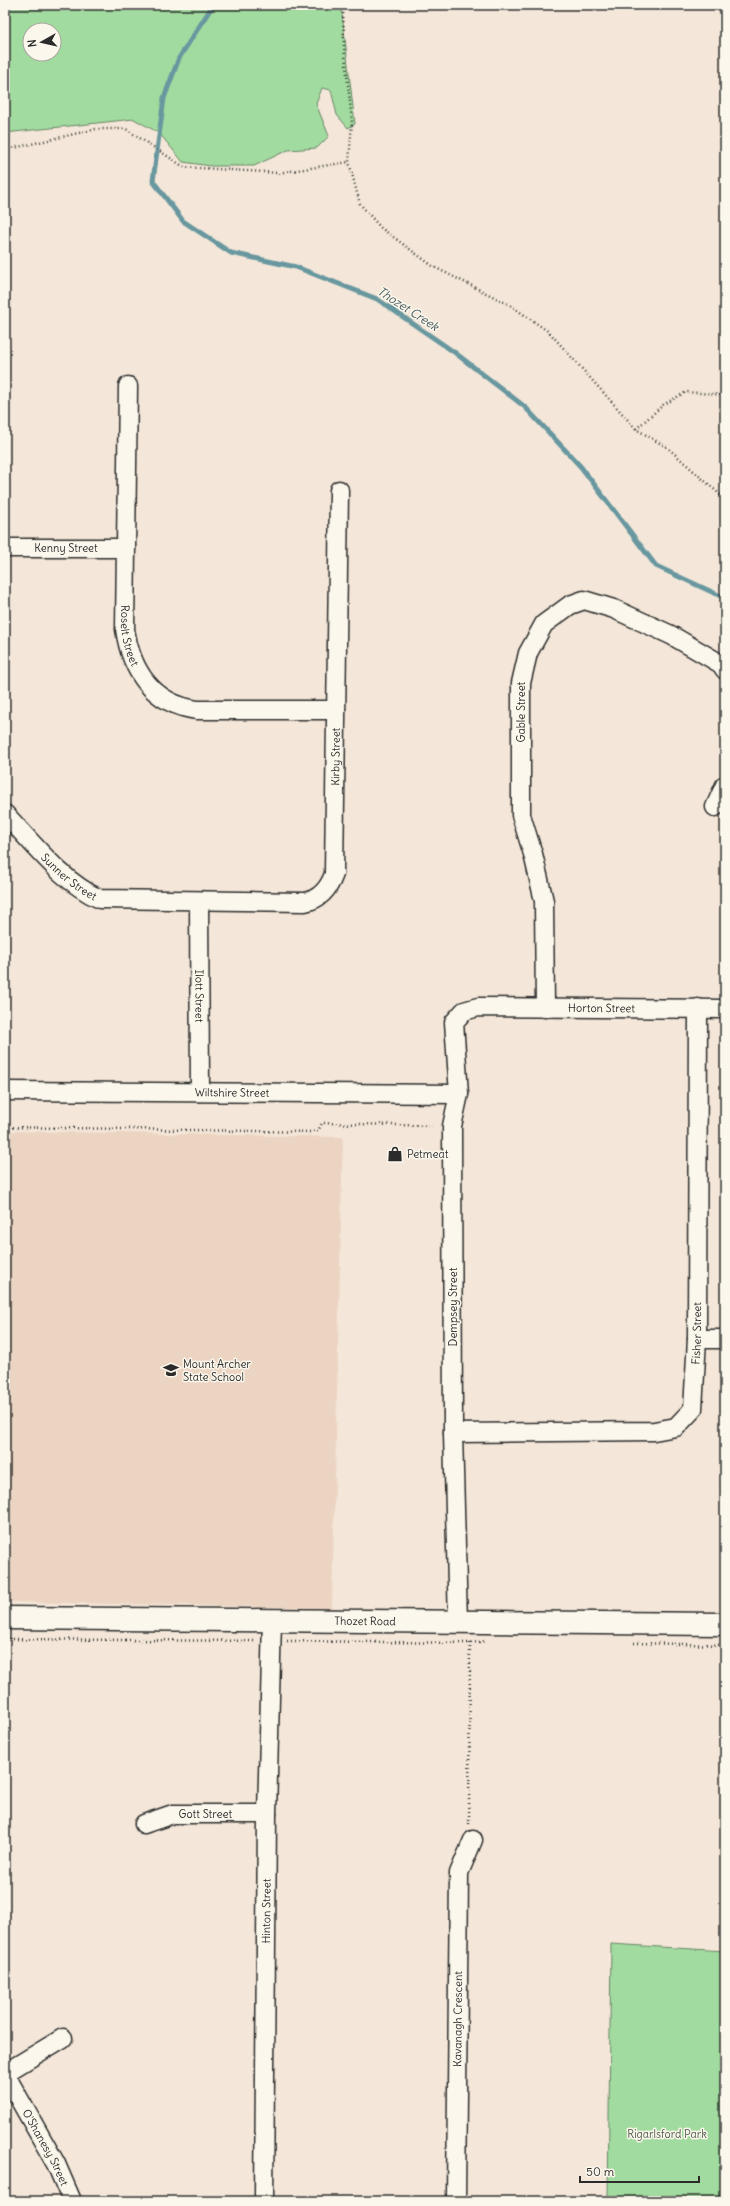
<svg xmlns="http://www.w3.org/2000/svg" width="730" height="2206" font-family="Delius,sans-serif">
  <rect width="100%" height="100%" fill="#f4e7d9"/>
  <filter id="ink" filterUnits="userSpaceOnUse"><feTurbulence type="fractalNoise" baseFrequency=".025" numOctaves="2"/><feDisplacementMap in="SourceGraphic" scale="8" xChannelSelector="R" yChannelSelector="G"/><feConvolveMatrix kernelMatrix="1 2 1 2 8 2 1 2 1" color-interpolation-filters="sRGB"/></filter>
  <g filter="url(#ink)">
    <path fill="#ecd4c2" d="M5,1131l338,6 -11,471 -327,-6z"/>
    <g fill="#a2db9f" stroke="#668365" fill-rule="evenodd">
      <path d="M5,5h336l14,119 -7,4 -11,-13 -6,-25 -9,-2 -6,16 13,32 -12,12 -29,2 -34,16h-43l-28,-4 -24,-29 -25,-14 -129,14zM30,30h24v24h-24z"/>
      <path d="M611,1944l114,7v250h-117z"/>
    </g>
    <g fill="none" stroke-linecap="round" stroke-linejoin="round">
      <path stroke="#68979f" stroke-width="5" d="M213,5l-34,53 -15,40 -11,83 30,40 48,32 65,14 81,32 77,53 71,55 56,60 75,99 69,32"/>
      <defs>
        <g id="minor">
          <path id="s1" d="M128,386l-3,243c6,42 28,75 72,81h139"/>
          <path id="s2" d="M5,548h121"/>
          <path d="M715,807l10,-22"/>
          <path id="s3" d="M5,814c29,30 57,68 95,85l205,3c16,-3 24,-14 29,-28l5,-384"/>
          <path id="s4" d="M199,901l1,191"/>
          <path id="s5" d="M545,1008l-1,-107 -11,-47 -12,-39v-132l7,-30 16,-29 26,-19 14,-5 30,9 57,26 50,29 4,6"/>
          <path id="s6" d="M5,1091l454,3"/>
          <path d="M697,1339h28"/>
          <path id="s7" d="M453,1433l201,-2 22,-4 17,-18 4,-70 1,-331"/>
          <path id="s8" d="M458,1623l-5,-190 -1,-307 7,-32 -5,-72 10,-11 14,-4 247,2"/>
          <path id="s9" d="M144,1824l29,-10h94"/>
          <path d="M5,2073l58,-35"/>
          <path id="s10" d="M5,2074l51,90 16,37"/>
          <path id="s11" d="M264,2201l3,-387 5,-194"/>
          <path id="s12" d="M456,2201l3,-328 14,-33"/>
        </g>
        <g id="tertiary">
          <path id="s13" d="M5,1618l720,6"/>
        </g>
      </defs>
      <use href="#minor" stroke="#2b2b2b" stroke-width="21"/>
      <use href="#tertiary" stroke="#2b2b2b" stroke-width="25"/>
      <g stroke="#2b2b2b" stroke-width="2.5" stroke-dasharray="1 3" stroke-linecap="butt">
        <path d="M343,5l1,41 8,76 -3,40 11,42 21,24 53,39 76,38 39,27 87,97 32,19 57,51"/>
        <path d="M5,150l91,-21h30l58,38 94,6 71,-11"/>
        <path d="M636,429l27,-24 23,-13 39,3"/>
        <path d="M5,1127l308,5 5,-1 4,-8 110,3"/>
        <path d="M5,1639l249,2"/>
        <path d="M287,1641l183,2 16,-2"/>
        <path d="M634,1643l91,2"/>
        <path d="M469,1824l1,-183"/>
      </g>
      <use href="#minor" stroke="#fbf7ec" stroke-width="18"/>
      <use href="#tertiary" stroke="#fbf7ec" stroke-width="22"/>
    </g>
  </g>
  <defs>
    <symbol id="shop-bare" viewBox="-9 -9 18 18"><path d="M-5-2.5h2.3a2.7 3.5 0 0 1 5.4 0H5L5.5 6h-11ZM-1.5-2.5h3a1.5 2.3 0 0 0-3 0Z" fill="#2b2b2b" stroke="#fbf7ec" stroke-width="2.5" paint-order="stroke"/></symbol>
    <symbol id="school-bare" viewBox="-9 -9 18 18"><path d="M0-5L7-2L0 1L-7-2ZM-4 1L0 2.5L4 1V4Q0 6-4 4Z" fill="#2b2b2b" stroke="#fbf7ec" stroke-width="2.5" paint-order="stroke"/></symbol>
  </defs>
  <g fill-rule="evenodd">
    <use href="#shop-bare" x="384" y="1143" width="22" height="22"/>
    <use href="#school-bare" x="160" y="1359" width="22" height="22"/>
  </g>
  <g text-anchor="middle" stroke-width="3" stroke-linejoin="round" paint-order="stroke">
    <g font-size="11" fill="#2b2b2b" stroke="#fbf7ec">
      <text dy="4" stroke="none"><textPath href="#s2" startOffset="61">Kenny Street</textPath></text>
      <text dy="4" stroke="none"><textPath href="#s1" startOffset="250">Roselt Street</textPath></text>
      <text dy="4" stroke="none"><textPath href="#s5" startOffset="299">Gable Street</textPath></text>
      <text dy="4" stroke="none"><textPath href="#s3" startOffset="493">Kirby Street</textPath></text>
      <text dy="4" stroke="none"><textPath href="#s3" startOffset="90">Sunner Street</textPath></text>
      <text dy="4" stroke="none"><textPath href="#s4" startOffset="95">Ilott Street</textPath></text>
      <text dy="4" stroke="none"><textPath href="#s8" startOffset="755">Horton Street</textPath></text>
      <text dy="4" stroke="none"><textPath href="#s6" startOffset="227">Wiltshire Street</textPath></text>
      <text transform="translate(453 1307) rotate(-90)" y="4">Dempsey Street</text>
      <text dy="4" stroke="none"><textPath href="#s7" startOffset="324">Fisher Street</textPath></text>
      <text dy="4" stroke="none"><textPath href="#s13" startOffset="360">Thozet Road</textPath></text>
      <text dy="4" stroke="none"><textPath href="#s9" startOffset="63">Gott Street</textPath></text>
      <text dy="4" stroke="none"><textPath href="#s11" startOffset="290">Hinton Street</textPath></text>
      <text dy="4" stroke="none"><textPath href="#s12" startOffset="182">Kavanagh Crescent</textPath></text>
      <text dy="4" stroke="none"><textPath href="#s10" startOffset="84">O'Shanesy Street</textPath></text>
    </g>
    <g font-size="11" fill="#2b2b2b" stroke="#fbf7ec" text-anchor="start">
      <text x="407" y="1158">Petmeat</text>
      <text x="183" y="1368">Mount Archer<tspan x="183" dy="13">State School</tspan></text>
    </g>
    <g font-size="11" fill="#495748" stroke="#fbf7ec">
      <text x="667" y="2138">Rigarlsford Park</text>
    </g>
    <g font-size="12" font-style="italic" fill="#44585c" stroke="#fbf7ec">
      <text transform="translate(408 309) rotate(33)" y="4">Thozet Creek</text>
    </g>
  </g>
  <rect width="730" height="2206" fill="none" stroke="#fbf7ec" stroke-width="20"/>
  <rect x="10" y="10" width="710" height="2186" fill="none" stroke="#2b2b2b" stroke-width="1.5" filter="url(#ink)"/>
  <g transform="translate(42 42) rotate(262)"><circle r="19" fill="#fbf7ec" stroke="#a8a59f"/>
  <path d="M0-3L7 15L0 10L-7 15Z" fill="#2b2b2b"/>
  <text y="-6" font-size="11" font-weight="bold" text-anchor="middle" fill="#2b2b2b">N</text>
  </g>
  <path d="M580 2176v6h119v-6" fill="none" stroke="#2b2b2b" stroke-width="2"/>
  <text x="586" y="2176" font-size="12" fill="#2b2b2b" stroke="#fbf7ec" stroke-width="3" paint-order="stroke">50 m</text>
</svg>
